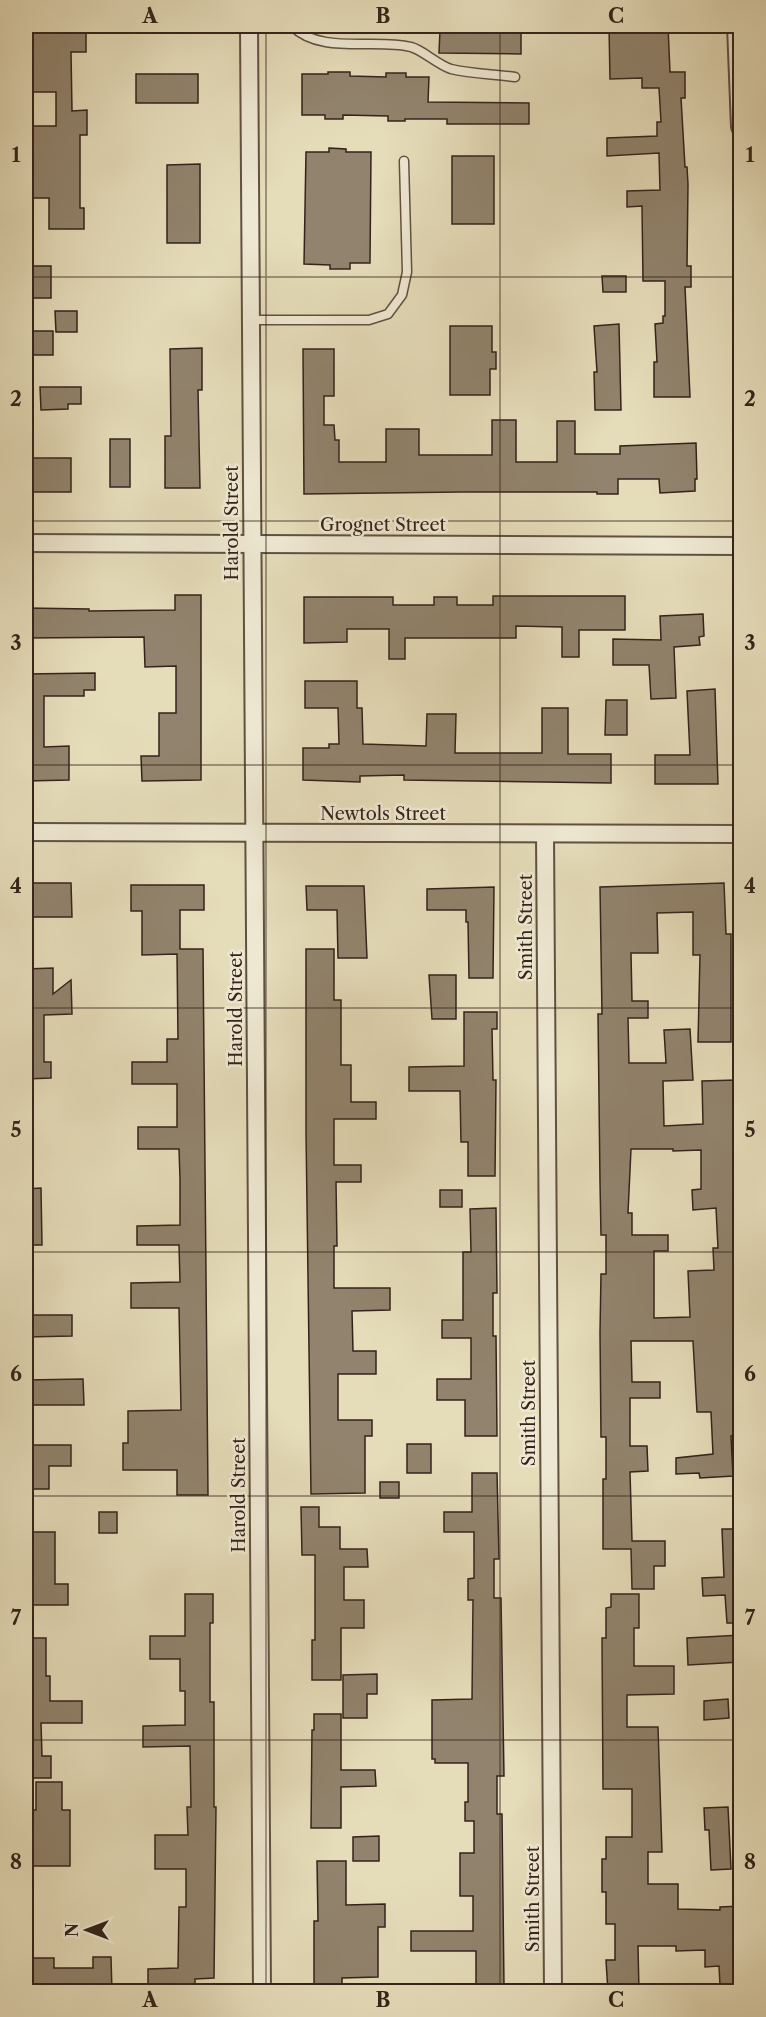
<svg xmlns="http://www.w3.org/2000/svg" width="766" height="2017" font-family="'Libre Caslon Text',serif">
  <rect width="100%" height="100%" fill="#e5dcb9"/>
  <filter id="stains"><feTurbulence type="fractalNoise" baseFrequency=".00333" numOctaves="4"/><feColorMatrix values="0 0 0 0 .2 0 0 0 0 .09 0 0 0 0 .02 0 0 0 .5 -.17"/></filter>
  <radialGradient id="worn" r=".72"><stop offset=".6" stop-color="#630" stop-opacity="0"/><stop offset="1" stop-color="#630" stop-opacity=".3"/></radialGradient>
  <g fill="#91836d" stroke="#35231b" stroke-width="1.5" fill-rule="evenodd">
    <path d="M26,26h60v26h-15l1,59 15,-1v25h-7v73h4v21h-35v-31h-23v-72h30v-34h-30z"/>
    <path d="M609,26h59l2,46h15v26h-4l4,69h2l1,17 -1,82h4v21h-6l5,110h-36v-35h3l-2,-38 8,-1v-7h2v-35h-22l-1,-75 -15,1v-16l33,-1 -1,-37 -52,3v-18l50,-2v-14h4l-2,-34h-17v-10l-32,1z"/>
    <path d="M440,30l81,1v23l-82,-1z"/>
    <path d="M328,72h22v4l36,1v-4h20v4h23l-1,25 101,1v21h-82v-5h-42v2h-17v-5l-45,-1v4h-18v-4h-23v-41h26z"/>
    <rect x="136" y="74" width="62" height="29"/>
    <path d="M329,148l17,1v3h25l-1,111h-20v6h-20v-4l-26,-1 2,-112h23z"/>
    <rect x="452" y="156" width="42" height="68"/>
    <path d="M200,164v79h-33v-78z"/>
    <rect x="26" y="266" width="25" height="32"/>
    <path d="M602,276h24v16h-23z"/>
    <path d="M55,311h22v21h-21z"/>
    <path d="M619,324l2,86h-26l-1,-38h3l-3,-46z"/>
    <path d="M450,326h42v26h4v17h-6v26h-40z"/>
    <rect x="26" y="331" width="27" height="24"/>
    <path d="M202,348v42h-4l2,98h-35v-52h6l-1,-87z"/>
    <path d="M303,349h31v47h-10v29h10l1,15h4v22h47v-33h33v26h73v-35h24v42h41v-41h18v33h45v-8l76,-3 1,36h-2v12l-35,2 -1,-14h-41v15h-21v-2h-137l-156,2z"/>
    <path d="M40,387h41v17h-13v5l-27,1z"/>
    <rect x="110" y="439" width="20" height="48"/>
    <rect x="26" y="458" width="45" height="34"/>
    <path d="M175,595h26v185l-59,1 -1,-25h18v-43h17v-47l-31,1 -1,-30 -118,1v-30l63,1v2l86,-1z"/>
    <path d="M493,596h132v34h-46v27h-17v-30l-46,-1v12h-111v21h-16v-30h-42v13l-43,1v-46h89v8h41v-8h23v8h36z"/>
    <path d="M703,614l1,22 -5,1 1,8 -26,2 2,51 -25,1 -2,-34h-36v-26l48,1 -1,-24z"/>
    <path d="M95,673v17h-11v6h-40v51l25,-1v34l-43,1v-107z"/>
    <path d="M305,681h52v27h5l1,36 63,2 1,-32h29l-1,39h87v-45h26v46h43v29l-207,-3v-5l-44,1v6l-57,-2v-32h26v-4h10l-1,-36h-33z"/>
    <path d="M715,689l3,95h-63v-29h35l-3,-64z"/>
    <path d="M606,700h21v35h-22z"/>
    <path d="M26,883h45l1,34h-46z"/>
    <path d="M724,883l2,51h5v108h-33l2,-87h-7v-43l-36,1 1,40h-27l1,48h16v17h-20l1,45h37l-2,-33 26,-1 3,51 -30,1 1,45 39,-2 -1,-43 34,-1 1,125h4v230l-10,1 2,40 -33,2 -1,-5 -23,1v-16l37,-4 -2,-42h-14l-4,-71h-62l1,41h28v16h-30v48h17l1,25 -18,1 2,69h33v25h-11v23h-22l-1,-40h-28v-70h3v-42h-5l-1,-104 1,-59h5v-39h-5l-1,-53 -2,-168h4l-2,-127zM631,1149h42v2l28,-1v39l-9,1 1,20 23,-2 2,40h-5l1,22 -26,1 2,46 -36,1v-67h14v-16h-36v-22h-4z"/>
    <path d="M131,885h73v25h-24v39h23l5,546h-31v-25h-54v-27h5v-32l53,-1 -2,-102h-48v-25l49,-1 -1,-37h-42v-19l43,-1v-46l-1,-30h-41v-22h39v-43h-45v-22h35v-23h11l-1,-85 -35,1v-44h-11z"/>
    <path d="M306,886h58l3,72h-29l-1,-48h-30z"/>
    <path d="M494,887l-1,91h-24l-1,-56h-2v-12h-39v-21z"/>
    <path d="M306,949h28v51h7v65h10v37h25v17h-42v46h27v17h-25l1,64h-3v42h56v22l-38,1 1,40h23v23h-38v46h34v16h-7v57l-54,1 -5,-362z"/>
    <path d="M53,968v26l18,-14 1,34 -28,1v47h7v16l-25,1v-110z"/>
    <path d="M429,975h27v44h-24z"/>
    <path d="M464,1012h33v17h-5l1,51h3l-1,96h-27v-34h-7l-1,-51h-51v-24l55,-1z"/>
    <path d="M41,1188l1,57h-16v-56z"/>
    <rect x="440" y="1190" width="22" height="17"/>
    <path d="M496,1208l1,85h-4v43h3l1,100h-32v-36h-28v-21h34v-41h-29v-18h21v-68h8l-1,-43z"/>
    <path d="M26,1315h46v21l-46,1z"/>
    <path d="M83,1379l1,26h-58v-25z"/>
    <rect x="407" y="1444" width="24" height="29"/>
    <path d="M26,1445h45v21h-22v23h-23z"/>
    <path d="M472,1473h25l2,86h-5v39h7l3,178h-7v38h5l2,173h-28v-36h-65v-20h62v-35h-13v-43h14v-32h-9v-19h3v-39h-33v-4h-3v-59l40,-1 1,-99h-5v-21l6,-1v-46h-30v-20h28z"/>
    <rect x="380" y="1482" width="19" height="16"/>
    <path d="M301,1507h18v20h21v22h27l1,18h-24v33h20v28h-23v52h-29v-40h3v-85h-13z"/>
    <rect x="99" y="1512" width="18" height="21"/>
    <path d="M722,1529h19v94h-14l-2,-28 -22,1 -1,-18 22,-1z"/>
    <path d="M31,1532h24v52h13v21h-42v-21h4z"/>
    <path d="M185,1594h28v29h-3v79h4v105h2l-2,171 -19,1v13l-47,-2v-21l30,-1 1,-61h7v-38h-31v-34h33l-1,-28h4l-1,-61 -47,1v-21l42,-1v-34h-5v-32h-30v-23h35z"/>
    <path d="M611,1594h28v34h-5v38h40v28l-47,1v32h31l4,125h-14v32h30v25l42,1v-3l21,-1v78l-21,1 -1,-19 -14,1v-17l-29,1v-5h-38l1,46h-31l-2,-32h9v-36h-9v-32h-4v-33h4v-22h26v-48h-29l-1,-151h4v-30l5,-1z"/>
    <path d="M741,1635v27l-53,3 -1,-27z"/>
    <path d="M26,1638h20v38h4v25h32v22h-41l1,33h9v22h-25z"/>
    <path d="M377,1674v20h-10v24h-24v-43z"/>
    <path d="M728,1699l1,19 -25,2v-19z"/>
    <path d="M314,1714h27v56h34l1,16 -35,1v41h-30l1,-98h2z"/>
    <path d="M36,1782h26v28h8v56h-44v-56h10z"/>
    <path d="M728,1807l3,62 -20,1 -2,-40h-4l-1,-22z"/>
    <path d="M379,1836v25h-26v-24z"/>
    <path d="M317,1861h29v44l39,-1v23h-7v50l-36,1v14h-28v-71h4z"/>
    <path d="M93,1957h18l1,35h-51v-6h-35v-28h28v10h39z"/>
  </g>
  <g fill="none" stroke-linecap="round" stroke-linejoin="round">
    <defs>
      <g id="service">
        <path d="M292,26c29,29 82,12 119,21 10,2 27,18 40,22 20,5 43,5 64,8"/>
        <path d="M251,320h118l19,-6 14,-19 5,-23 -3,-111"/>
      </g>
      <g id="minor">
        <path d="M249,26l13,1966"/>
        <path d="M736,26l4,101"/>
        <path d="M26,543l714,3"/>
        <path d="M26,832l714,2"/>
        <path d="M545,834l8,1158"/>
      </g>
    </defs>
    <use href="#service" stroke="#615142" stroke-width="11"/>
    <use href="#minor" stroke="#615142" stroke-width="20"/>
    <use href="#service" stroke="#eee8d2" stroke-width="8"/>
    <use href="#minor" stroke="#eee8d2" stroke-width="16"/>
  </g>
  <path fill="none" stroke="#35231b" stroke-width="1.5" stroke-opacity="0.55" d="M266,26v1966M500,26v1966M26,277h714M26,521h714M26,765h714M26,1008h714M26,1252h714M26,1496h714M26,1740h714"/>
  <g text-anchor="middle" stroke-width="5" stroke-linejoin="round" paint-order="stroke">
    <g font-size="18" fill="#35231b" stroke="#eee8d2">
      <text transform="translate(232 523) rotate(-90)" y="6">Harold Street</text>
      <text x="383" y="531">Grognet Street</text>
      <text x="383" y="820">Newtols Street</text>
      <text transform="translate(526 927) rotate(-90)" y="6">Smith Street</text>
      <text transform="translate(236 1009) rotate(-90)" y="6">Harold Street</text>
      <text transform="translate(529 1413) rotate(-90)" y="6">Smith Street</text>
      <text transform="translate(239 1495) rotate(-90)" y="6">Harold Street</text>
      <text transform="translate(533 1899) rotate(-90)" y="6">Smith Street</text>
    </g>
  </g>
  <rect width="766" height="2017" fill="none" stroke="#e5dcb9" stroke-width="66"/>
  <g transform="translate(87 1930) rotate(270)" stroke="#eee8d2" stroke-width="4.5" paint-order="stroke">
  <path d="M0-4.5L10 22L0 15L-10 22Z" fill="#35231b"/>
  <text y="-9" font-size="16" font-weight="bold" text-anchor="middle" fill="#35231b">N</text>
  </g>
  <rect x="33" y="33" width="700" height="1951" fill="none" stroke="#35231b" stroke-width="2"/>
  <g font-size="20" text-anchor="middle" font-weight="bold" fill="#35231b">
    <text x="150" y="23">A</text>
    <text x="383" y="23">B</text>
    <text x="616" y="23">C</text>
    <text x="16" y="162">1</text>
    <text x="750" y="162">1</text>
    <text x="16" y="406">2</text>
    <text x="750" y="406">2</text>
    <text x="16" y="650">3</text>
    <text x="750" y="650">3</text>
    <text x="16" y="893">4</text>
    <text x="750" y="893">4</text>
    <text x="16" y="1137">5</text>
    <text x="750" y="1137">5</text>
    <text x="16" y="1381">6</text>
    <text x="750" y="1381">6</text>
    <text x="16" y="1625">7</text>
    <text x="750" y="1625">7</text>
    <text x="16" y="1869">8</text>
    <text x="750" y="1869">8</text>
    <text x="150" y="2007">A</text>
    <text x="383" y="2007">B</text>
    <text x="616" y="2007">C</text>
  </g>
  <rect width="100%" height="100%" filter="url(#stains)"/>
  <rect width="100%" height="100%" fill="url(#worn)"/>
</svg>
